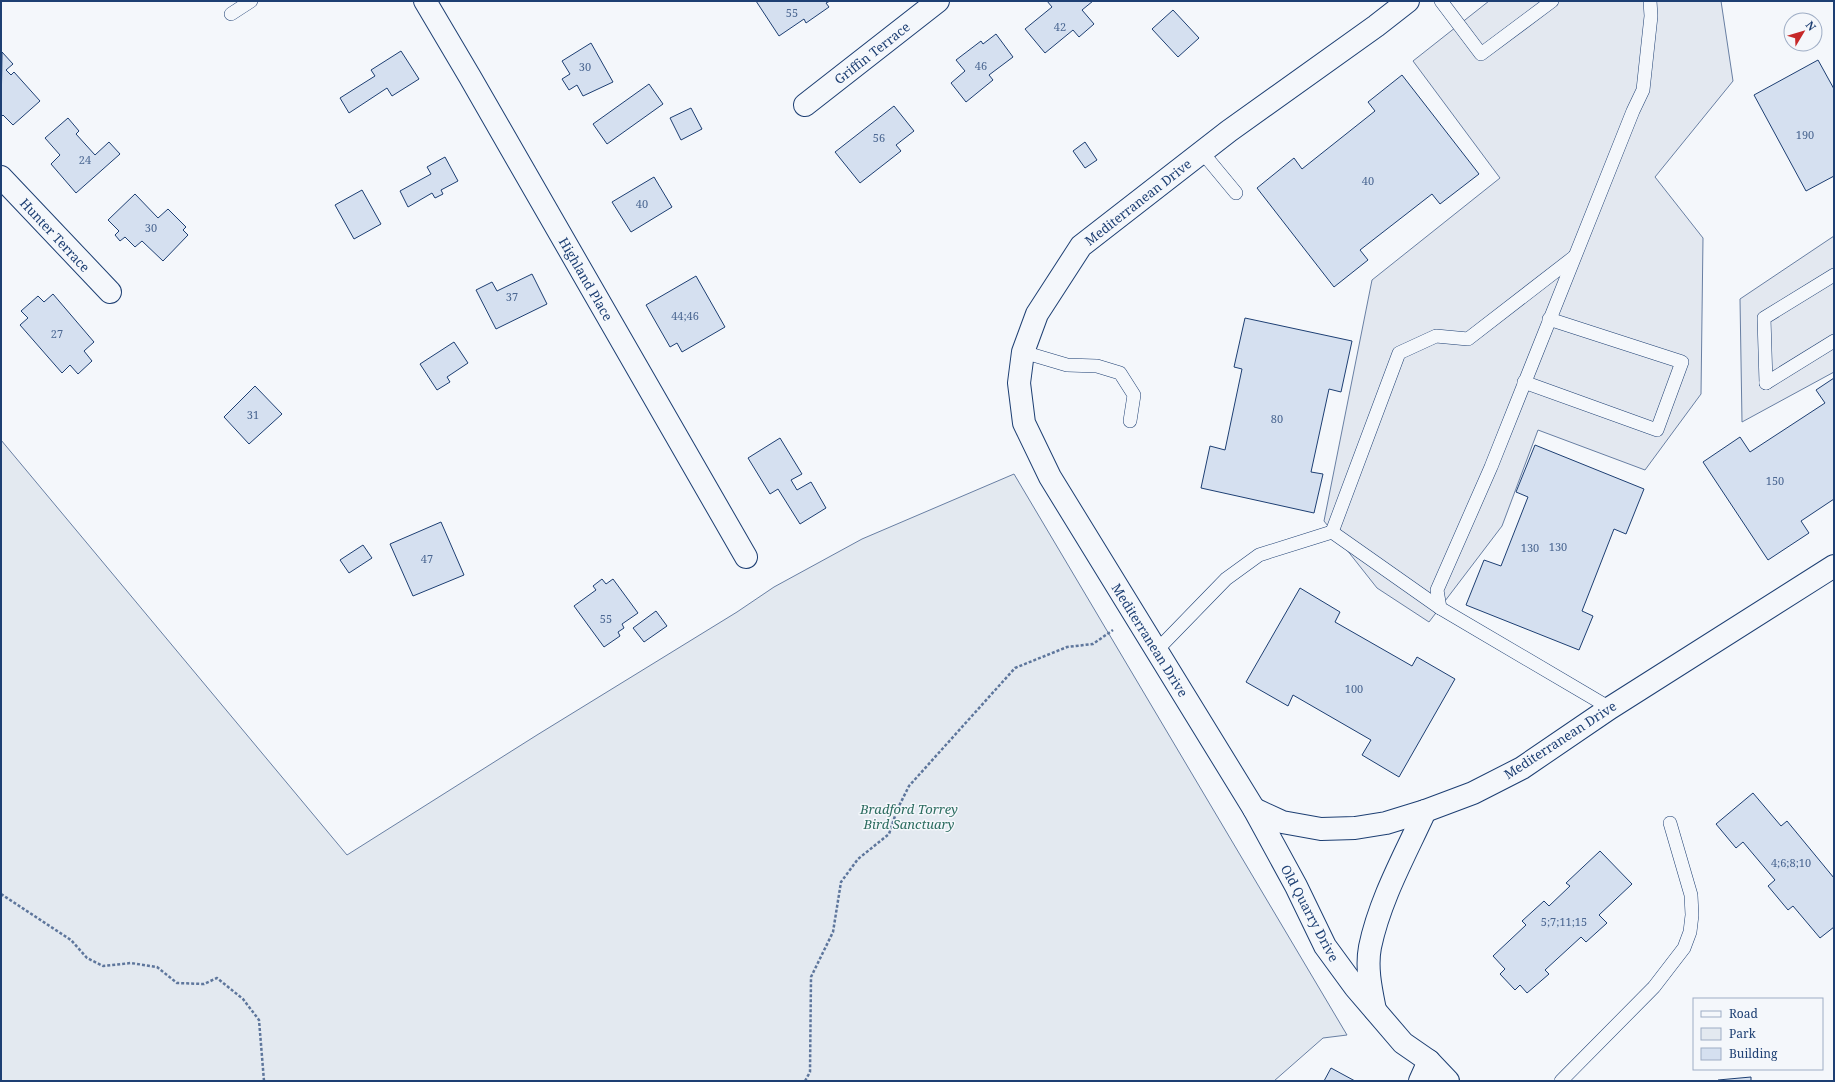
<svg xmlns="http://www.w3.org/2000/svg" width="1835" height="1082" font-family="'Noto Serif',serif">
  <rect width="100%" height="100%" fill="#f4f7fb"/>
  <path fill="#e3e9f0" stroke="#687fa3" d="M1,440l346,415 190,-120 200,-123 37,-25 88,-48 152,-65 333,561 -24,3 -49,43h-1273z"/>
  <g fill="#e3e8f0" stroke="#687fa3">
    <path d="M1489,1h232l12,80 -78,96 48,61 -2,156 -56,76 -107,-40 -36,96 -73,96 -52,-34 -53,-67 48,-241 128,-102 -87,-117z"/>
    <path d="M1834,236v136l-92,50 -2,-123z"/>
  </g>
  <g fill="#d5e0f0" stroke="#1d3f73">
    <path d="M756,1h74l-4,2 3,4 -23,16 -2,-4 -25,17z"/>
    <path d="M1047,1h46l-11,9 12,14 -15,13 -6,-7 -28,23 -20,-24 27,-22z"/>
    <path d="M1173,10l26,28 -21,19 -26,-28z"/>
    <path d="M996,34l17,23 -24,18 4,5 -27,22 -15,-19 14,-12 -9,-11 25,-19 2,3z"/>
    <path d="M591,43l22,39 -30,14 -6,-11 -8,5 -7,-11 8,-5 -8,-13z"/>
    <path d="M401,51l18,28 -27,17 -5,-8 -38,25 -9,-15 35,-22 -4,-6z"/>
    <path d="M2,52l11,12 -7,6 5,5 3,-3 26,29 -27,24 -10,-10 -2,2z"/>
    <path d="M1818,60l16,29v87l-28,15 -52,-96z"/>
    <path d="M1402,75l77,99 -39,30 -8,-10 -72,56 8,10 -34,27 -77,-99 37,-30 8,11 73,-58 -7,-9z"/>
    <path d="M649,84l14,20 -56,40 -14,-20z"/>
    <path d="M894,106l20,25 -18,14 5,6 -41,32 -25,-31z"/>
    <path d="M691,108l11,21 -21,11 -11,-22z"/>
    <path d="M68,118l11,13 -3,3 19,21 14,-13 11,12 -44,39 -25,-29 9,-9 -15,-17z"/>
    <path d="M1085,142l12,18 -12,8 -12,-17z"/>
    <path d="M445,157l13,24 -17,9 2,4 -8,4 -3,-5 -24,14 -8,-16 31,-17 -4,-7z"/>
    <path d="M654,177l18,30 -41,25 -19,-30z"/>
    <path d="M362,190l19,34 -27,15 -19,-34z"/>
    <path d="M135,194l23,24 10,-9 18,18 -3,3 5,5 -25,26 -21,-20 -7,6 -10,-10 -5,4 -5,-6 4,-4 -11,-11z"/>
    <path d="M532,274l15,30 -51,25 -20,-39 16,-8 5,9z"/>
    <path d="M696,276l29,51 -43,25 -5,-9 -7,4 -24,-42z"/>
    <path d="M53,294l41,48 -10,9 8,10 -14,13 -8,-9 -8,8 -42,-48 8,-7 -7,-7 17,-15 6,6z"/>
    <path d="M1245,318l107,23 -11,51 -12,-3 -18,83 12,2 -9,39 -113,-25 9,-42 15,4 17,-81 -8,-2z"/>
    <path d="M454,342l14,21 -21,14 3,5 -13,8 -17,-26z"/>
    <path d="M1834,378v121l-33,22 8,12 -41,27 -65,-98 37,-25 10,15 75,-49 -9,-13z"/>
    <path d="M255,386l27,28 -33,30 -25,-27z"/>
    <path d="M780,438l22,36 -11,6 6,10 14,-8 15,26 -26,16 -22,-35 -8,5 -22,-36z"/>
    <path d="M1535,445l109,44 -18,45 -12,-5 -32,82 11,5 -14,34 -113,-45 18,-45 17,6 27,-69 -12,-5z"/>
    <path d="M441,522l23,53 -51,21 -23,-52z"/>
    <path d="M363,545l9,13 -23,15 -9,-13z"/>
    <path d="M602,579l4,5 7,-5 25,34 -16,11 2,4 -6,4 2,4 -16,11 -30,-41 22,-16 -3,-4z"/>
    <path d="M1300,588l40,24 -5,10 77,44 5,-9 38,22 -56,98 -37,-22 9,-15 -78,-45 -5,11 -42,-24z"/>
    <path d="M656,611l11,15 -23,16 -11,-14z"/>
    <path d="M1753,793l28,33 6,-5 47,57v49l-14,11 -27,-32 -5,4 -20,-24 7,-6 -32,-38 -7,6 -20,-24z"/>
    <path d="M1600,851l32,33 -33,31 8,8 -21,19 -5,-5 -36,33 4,4 -22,19 -7,-8 -5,5 -15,-16 5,-5 -12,-13 33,-31 -4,-4 22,-20 5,5 21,-20 -4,-3z"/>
    <path d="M1331,1068l24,13h-31z"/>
    <path d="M1751,1077v4h-33v-1z"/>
  </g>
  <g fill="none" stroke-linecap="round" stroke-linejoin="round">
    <defs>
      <g id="service">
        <path d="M1441,1l40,53 71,-53"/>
        <path d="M231,14l20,-13"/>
        <path d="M1202,152l34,41"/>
        <path d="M1574,257l-106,82 -32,-3 -37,17 -67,179 108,76 170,100"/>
        <path d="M1023,352l44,13 30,1 23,7 14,22 -4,26"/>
        <path d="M1524,382l133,48 25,-68 -133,-43"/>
        <path d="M1766,383l-2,-65 70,-43"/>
        <path d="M1766,383l68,-42"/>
        <path d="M1440,608l-3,-18 54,-123 142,-356 10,-21 8,-74 -1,-15"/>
        <path d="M1157,650l69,-71 33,-24 73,-23"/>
        <path d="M1561,1081l93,-94 30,-39 6,-16 2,-17 -1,-20 -21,-72"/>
      </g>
      <g id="minor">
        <path d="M425,1l45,76 276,480"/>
        <path d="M1408,1l-32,25 -147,105 -148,115 -44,68 -14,38 -4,31 5,40 26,54 204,332 42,77 29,60 30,41 48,56 26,18 19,20"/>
        <path d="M805,105l133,-104"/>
        <path d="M1,177l109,115"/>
        <path d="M1254,809l28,13 39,7 34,-1 31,-5 39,-12 48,-18 49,-25 88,-60 224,-142"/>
        <path d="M1375,1010c-4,-20 -9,-42 -5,-63 10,-48 35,-92 55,-136"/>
        <path d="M1420,1081l9,-20"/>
      </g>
    </defs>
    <use href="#service" stroke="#1d3f73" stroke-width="14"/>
    <use href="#minor" stroke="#1d3f73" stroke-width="24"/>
    <g stroke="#5e769c" stroke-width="2.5" stroke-dasharray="3 2" stroke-linecap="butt">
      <path d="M1,894l70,46 16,18 16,8 28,-3 26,4 20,16 27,1 13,-6 26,21 16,21 5,61"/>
      <path d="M805,1081l5,-9 1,-95 22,-45 8,-50 17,-23 31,-25 8,-24 12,-24 106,-118 52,-21 26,-3 20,-14"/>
    </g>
    <use href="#service" stroke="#f4f7fb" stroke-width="13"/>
    <use href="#minor" stroke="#f4f7fb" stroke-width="22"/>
  </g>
  <g text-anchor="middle" stroke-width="3" stroke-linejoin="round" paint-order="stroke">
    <g font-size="11" fill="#4b6792">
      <text x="792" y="17">55</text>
      <text x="1060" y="31">42</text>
      <text x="981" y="70">46</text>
      <text x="585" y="71">30</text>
      <text x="1805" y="139">190</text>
      <text x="879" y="142">56</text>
      <text x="85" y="164">24</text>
      <text x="1368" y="185">40</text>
      <text x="642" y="208">40</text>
      <text x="151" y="232">30</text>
      <text x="512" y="301">37</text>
      <text x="685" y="320">44;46</text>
      <text x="57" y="338">27</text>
      <text x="253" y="419">31</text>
      <text x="1277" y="423">80</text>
      <text x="1775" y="485">150</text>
      <text x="1558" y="551">130</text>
      <text x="1530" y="552">130</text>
      <text x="427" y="563">47</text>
      <text x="606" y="623">55</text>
      <text x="1354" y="693">100</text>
      <text x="1791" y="867">4;6;8;10</text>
      <text x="1564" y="926">5;7;11;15</text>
    </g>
    <g font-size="13" fill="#1d3f73" stroke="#f4f7fb">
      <text transform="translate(872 53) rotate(-38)" y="5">Griffin Terrace</text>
      <text transform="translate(1138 202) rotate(-38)" y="5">Mediterranean Drive</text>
      <text transform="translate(55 235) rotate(47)" y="5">Hunter Terrace</text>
      <text transform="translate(586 279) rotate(60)" y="5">Highland Place</text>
      <text transform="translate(1150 640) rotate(58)" y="5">Mediterranean Drive</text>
      <text transform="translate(1560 740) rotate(-33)" y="5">Mediterranean Drive</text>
      <text transform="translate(1310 913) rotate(62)" y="5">Old Quarry Drive</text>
    </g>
    <g font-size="13" font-style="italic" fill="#2c6c60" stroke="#f4f7fb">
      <text x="909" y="814">Bradford Torrey<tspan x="909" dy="15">Bird Sanctuary</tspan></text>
    </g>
  </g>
  <rect width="1835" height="1082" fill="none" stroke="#1d3f73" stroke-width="4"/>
  <rect x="1693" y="998" width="130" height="72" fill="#f4f7fb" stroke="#9eadc5"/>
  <rect x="1701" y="1011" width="20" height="6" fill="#f4f7fb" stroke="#9eadc5"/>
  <text x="1729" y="1018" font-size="12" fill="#1d3f73">Road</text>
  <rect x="1701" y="1028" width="20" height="12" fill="#e3e9f0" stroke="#9eadc5"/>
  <text x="1729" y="1038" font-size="12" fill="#1d3f73">Park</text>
  <rect x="1701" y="1048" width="20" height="12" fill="#d5e0f0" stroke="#9eadc5"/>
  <text x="1729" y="1058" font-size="12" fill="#1d3f73">Building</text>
  <g transform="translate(1803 32) rotate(52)"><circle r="19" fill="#f4f7fb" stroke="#9eadc5"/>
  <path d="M0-3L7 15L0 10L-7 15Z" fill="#c62828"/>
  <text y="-6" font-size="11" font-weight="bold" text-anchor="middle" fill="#1d3f73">N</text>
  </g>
</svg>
